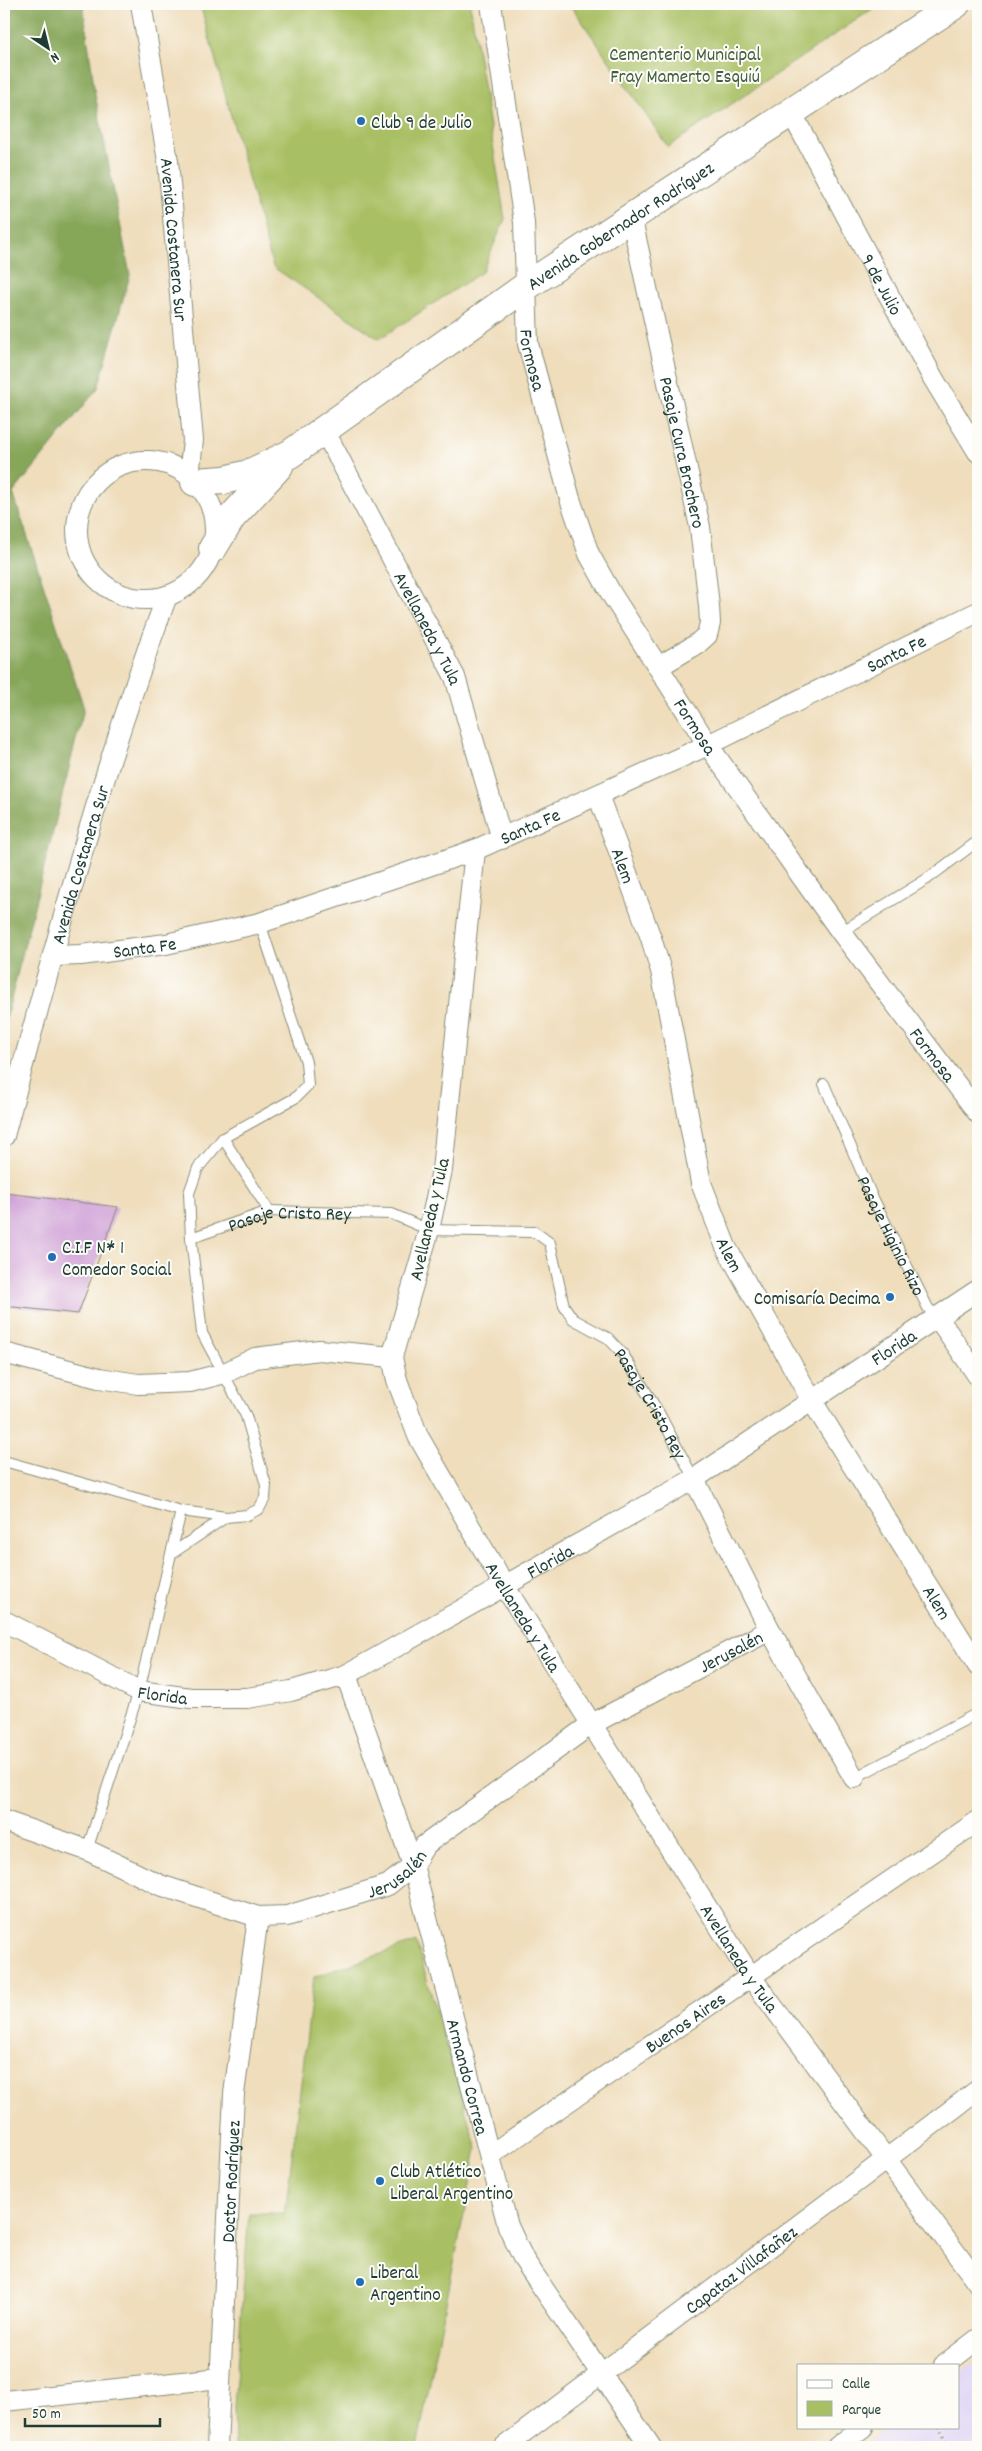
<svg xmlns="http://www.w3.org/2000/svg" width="982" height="2451" font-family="Dekko,sans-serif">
  <rect width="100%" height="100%" fill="#fdfcf7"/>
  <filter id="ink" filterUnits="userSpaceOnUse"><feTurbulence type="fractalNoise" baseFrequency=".02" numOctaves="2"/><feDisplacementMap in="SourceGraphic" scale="10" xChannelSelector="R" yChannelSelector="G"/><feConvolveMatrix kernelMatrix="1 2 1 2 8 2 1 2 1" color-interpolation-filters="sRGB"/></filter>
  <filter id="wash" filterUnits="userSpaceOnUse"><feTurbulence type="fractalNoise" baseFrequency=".0096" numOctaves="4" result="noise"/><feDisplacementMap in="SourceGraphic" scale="20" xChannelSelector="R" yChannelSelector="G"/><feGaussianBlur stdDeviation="1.12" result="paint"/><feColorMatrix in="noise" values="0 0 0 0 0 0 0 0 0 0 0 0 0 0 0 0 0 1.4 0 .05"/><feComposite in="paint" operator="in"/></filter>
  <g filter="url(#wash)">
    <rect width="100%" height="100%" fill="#efddbb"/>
    <path fill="#dfd5f5" d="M978,2359v88h-115l26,-20h69v-53z"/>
    <g fill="#a9bf63" stroke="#647e4c">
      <path d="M200,4h270l35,215 -23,53 -103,67 -106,-72z"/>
      <path d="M570,4h310l-212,143z"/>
      <path d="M416,1942l61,207 -60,298h-182l-1,-40 15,-194h36l29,-236z"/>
    </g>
    <path fill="#86a659" stroke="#527246" d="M4,4h79l12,90 35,181 -32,113 -85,105 71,215 -80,319z"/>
    <g id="blocks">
      <path fill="#d0a2d8" d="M6,1193l112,14 -40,107 -74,-8v-103z"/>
    </g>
  </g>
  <g filter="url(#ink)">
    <use href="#blocks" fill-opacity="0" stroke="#878d78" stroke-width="1"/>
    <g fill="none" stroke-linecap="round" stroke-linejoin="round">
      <defs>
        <g id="lane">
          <path d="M841,932l86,-53 51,-38"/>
          <path id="s1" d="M824,1084l47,110 57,114 10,10"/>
          <path d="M223,1138l46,73"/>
          <path id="s2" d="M191,1238l78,-27 123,3 37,16 106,2 15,11 14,63 9,13 35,19 15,16 36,59 35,66"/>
          <path d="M4,1461l177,50 45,6 21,-2 12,-6 6,-11 1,-13 -20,-69 -44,-83 -11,-95 -2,-45 9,-25 25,-30 72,-40 13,-13 -2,-23 -46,-139"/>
          <path d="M171,1554l55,-37"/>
          <path d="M854,1778l124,-65"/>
          <path d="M87,1850l52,-159 42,-180"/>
        </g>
        <g id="street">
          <path id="s3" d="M141,4l27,157 25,279 -4,36"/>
          <path id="s4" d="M491,4l33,218 4,122 42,155 19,55 23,41 96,150 133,187 137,181"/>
          <path id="s5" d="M791,112l142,266 45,74"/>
          <path id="s6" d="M631,216l69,311 9,79 1,17 -3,12 -10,9 -39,23"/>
          <path id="s7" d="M324,430l131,247 47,162"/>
          <circle cx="146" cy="530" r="69"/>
          <path id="s8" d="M598,795l53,143 10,33 40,212 25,64 86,154 166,265"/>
          <path id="s9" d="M475,850l-33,320 -13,60 -37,127 5,23 21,56 87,151 246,390 227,306"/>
          <path id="s10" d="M54,956l27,-1 85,-11 94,-21 215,-73 233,-105 270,-133"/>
          <path id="s11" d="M4,1136c48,-181 97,-364 163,-540"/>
          <path d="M938,1318l40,58"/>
          <path d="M4,1353l95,25 39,6 52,-2 35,-9 30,-15 64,-8 73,7"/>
          <path d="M694,1479l76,151 84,148"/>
          <path id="s12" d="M4,1621l135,70 52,7h56l44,-7 55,-16 348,-196 284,-189"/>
          <path id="s13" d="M346,1675l67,190 95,361 16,34 127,187"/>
          <path id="s14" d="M4,1821l83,29 73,35 98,32 29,-1 101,-31 25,-20 12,-20 165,-120 180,-95"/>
          <path id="s15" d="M490,2155l488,-334"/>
          <path d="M944,2365l34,-26"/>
          <path d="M4,2401l216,-23"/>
          <path id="s16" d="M217,2447l17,-353 24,-177"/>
          <path id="s17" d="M504,2447l474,-357"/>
          <path d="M837,2447l26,-20"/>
        </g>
        <g id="secondary">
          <path id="s18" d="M195,482l29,-2 24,-6 42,-20 235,-167 431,-283"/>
          <path d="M213,548l19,-31 47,-51"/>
        </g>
      </defs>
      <use href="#lane" stroke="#878d78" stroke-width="12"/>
      <use href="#street" stroke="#878d78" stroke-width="22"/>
      <use href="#secondary" stroke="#878d78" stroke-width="30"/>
      <path stroke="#878d78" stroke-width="3" stroke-dasharray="1 4" stroke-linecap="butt" d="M939,2427l9,20"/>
      <use href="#lane" stroke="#fff" stroke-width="10"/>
      <use href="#street" stroke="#fff" stroke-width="20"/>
      <use href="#secondary" stroke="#fff" stroke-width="28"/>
    </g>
  </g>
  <g fill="#1f6fb2" stroke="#fdfcf7" stroke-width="2">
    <circle cx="361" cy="121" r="5"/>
    <circle cx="52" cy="1257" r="5"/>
    <circle cx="890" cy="1297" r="5"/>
    <circle cx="380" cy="2181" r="5"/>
    <circle cx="360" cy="2282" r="5"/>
  </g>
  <g text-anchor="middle" stroke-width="4" stroke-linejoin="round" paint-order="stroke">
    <g font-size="19" fill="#425e40" stroke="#fdfcf7">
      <text x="685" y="60">Cementerio Municipal<tspan x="685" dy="22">Fray Mamerto Esquiú</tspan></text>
    </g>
    <g font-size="19" fill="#1f3d34" stroke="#fdfcf7" text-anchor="start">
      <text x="371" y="128">Club 9 de Julio</text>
      <text x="62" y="1253">C.I.F N* 1<tspan x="62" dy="22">Comedor Social</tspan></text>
      <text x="880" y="1304" text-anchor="end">Comisaría Decima</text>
      <text x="390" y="2177">Club Atlético<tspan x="390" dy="22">Liberal Argentino</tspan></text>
      <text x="370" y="2278">Liberal<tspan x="370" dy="22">Argentino</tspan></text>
    </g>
    <g font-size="19" fill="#1f3d34" stroke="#fdfcf7">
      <text dy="7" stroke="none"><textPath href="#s18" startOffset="502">Avenida Gobernador Rodríguez</textPath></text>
      <text dy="7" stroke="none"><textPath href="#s3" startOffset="238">Avenida Costanera Sur</textPath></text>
      <text dy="7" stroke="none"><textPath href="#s5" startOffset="195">9 de Julio</textPath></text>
      <text dy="7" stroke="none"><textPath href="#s4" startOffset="359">Formosa</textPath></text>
      <text dy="7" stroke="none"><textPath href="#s6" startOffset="242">Pasaje Cura Brochero</textPath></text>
      <text dy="7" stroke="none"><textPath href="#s7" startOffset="224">Avellaneda y Tula</textPath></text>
      <text dy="7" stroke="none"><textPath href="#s10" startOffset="901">Santa Fe</textPath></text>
      <text dy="7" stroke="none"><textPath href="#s4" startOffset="764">Formosa</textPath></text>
      <text dy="7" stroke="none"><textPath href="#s10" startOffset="496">Santa Fe</textPath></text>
      <text dy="7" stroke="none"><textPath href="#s11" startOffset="282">Avenida Costanera Sur</textPath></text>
      <text dy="7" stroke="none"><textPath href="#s8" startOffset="75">Alem</textPath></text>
      <text dy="7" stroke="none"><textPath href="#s10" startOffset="91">Santa Fe</textPath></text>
      <text dy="7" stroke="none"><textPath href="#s4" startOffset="1169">Formosa</textPath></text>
      <text transform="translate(428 1219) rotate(-77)" y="7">Avellaneda y Tula</text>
      <text dy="7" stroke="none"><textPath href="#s2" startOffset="102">Pasaje Cristo Rey</textPath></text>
      <text dy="7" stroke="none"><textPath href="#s1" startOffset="166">Pasaje Higinio Rizo</textPath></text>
      <text dy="7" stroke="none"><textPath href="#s8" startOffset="480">Alem</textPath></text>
      <text dy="7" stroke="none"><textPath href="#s12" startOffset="1001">Florida</textPath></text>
      <text dy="7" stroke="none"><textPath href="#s2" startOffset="569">Pasaje Cristo Rey</textPath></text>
      <text dy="7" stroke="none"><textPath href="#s12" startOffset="596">Florida</textPath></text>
      <text dy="7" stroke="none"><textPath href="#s8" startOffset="885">Alem</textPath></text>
      <text dy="7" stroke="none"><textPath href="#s9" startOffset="808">Avellaneda y Tula</textPath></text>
      <text dy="7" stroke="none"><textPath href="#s14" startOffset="825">Jerusalén</textPath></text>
      <text dy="7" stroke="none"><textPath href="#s12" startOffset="176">Florida</textPath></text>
      <text dy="7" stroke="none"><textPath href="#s14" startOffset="420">Jerusalén</textPath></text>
      <text dy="7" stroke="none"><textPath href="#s9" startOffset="1212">Avellaneda y Tula</textPath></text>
      <text dy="7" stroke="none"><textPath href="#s15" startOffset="236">Buenos Aires</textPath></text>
      <text dy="7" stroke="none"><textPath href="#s13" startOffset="420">Armando Correa</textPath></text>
      <text dy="7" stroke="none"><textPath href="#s16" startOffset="266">Doctor Rodríguez</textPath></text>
      <text dy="7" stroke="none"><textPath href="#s17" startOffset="296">Capataz Villafañez</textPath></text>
    </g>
  </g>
  <rect width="982" height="2451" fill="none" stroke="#fdfcf7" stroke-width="20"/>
  <rect x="797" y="2364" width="162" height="65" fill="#fdfcf7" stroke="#a4b0a9"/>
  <rect x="807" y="2380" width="25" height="8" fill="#ffffff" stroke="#a4b0a9"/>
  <text x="842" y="2388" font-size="15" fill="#1f3d34">Calle</text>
  <rect x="807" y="2401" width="25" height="15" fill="#a9bf63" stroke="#a4b0a9"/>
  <text x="842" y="2414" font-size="15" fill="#1f3d34">Parque</text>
  <g transform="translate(48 48) rotate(145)" stroke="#fdfcf7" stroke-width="4" paint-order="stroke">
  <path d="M0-4L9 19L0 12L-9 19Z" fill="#1f3d34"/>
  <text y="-8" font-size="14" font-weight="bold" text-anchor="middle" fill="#1f3d34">N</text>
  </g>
  <path d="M25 2418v8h135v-8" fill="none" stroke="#1f3d34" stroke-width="2.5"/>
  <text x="32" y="2418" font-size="15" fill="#1f3d34" stroke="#fdfcf7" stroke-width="4" paint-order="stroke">50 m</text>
</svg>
